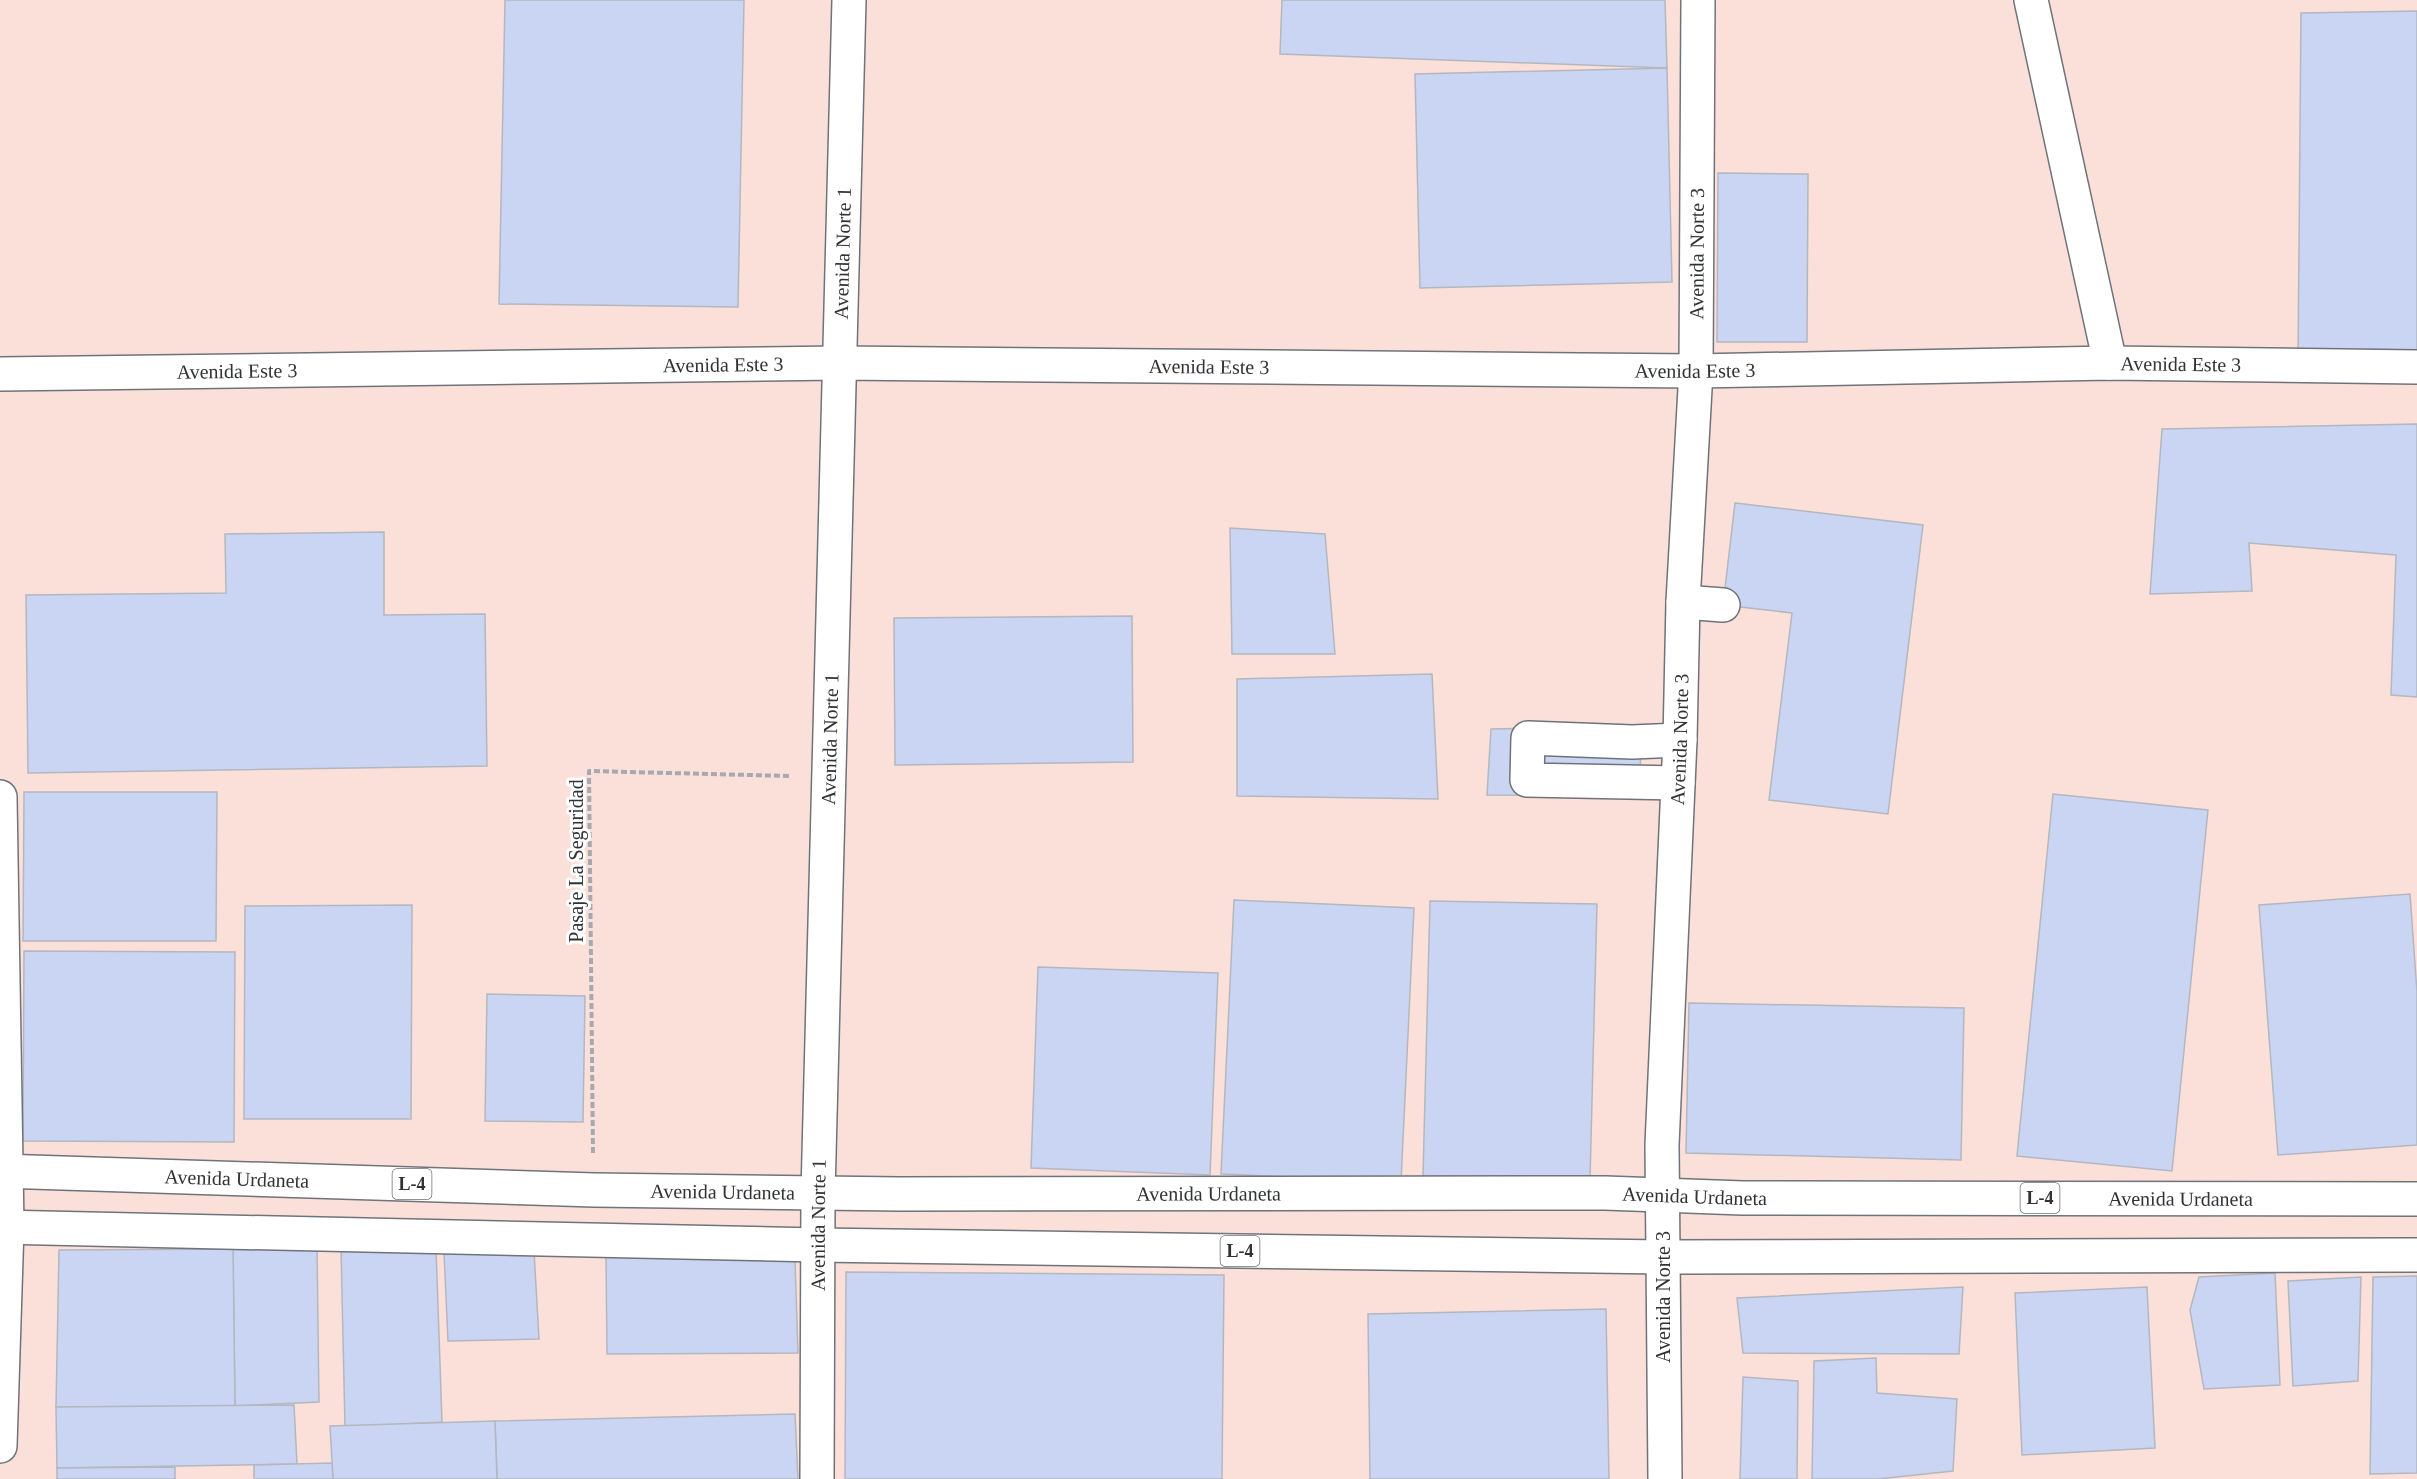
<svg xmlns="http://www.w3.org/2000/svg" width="2417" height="1479" font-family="'Times New Roman',serif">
  <rect width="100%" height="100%" fill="#edf0f9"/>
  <rect fill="#fae0d9" x="0" y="0" width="2417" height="1479"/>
  <g fill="#c9d5f2" stroke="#b4b7bf" stroke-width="1.5">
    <path d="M505,0h239l-6,307 -239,-3z"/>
    <path d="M1282,0h383l2,68 -387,-14z"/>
    <path d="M2417,11v351l-119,1 3,-350z"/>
    <path d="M1667,68l5,214 -252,6 -5,-214z"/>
    <path d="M1718,173l90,1 -1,168h-90z"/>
    <path d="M2417,424v273l-26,-2 5,-140 -147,-12 3,48 -102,3 12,-165z"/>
    <path d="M1735,503l188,22 -35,289 -119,-14 23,-187 -69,-8z"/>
    <path d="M1230,528l95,6 10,120h-103z"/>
    <path d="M384,532v83l101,-1 2,152 -459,7 -2,-178 200,-2 -1,-59z"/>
    <path d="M1132,616l1,146 -238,3 -1,-147z"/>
    <path d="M1432,674l6,125 -201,-3v-117z"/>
    <path d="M1641,726l-1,70 -153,-1 4,-66z"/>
    <path d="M24,792h193l-1,149h-193z"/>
    <path d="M2053,794l155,16 -36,361 -155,-15z"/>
    <path d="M2410,894l7,98v153l-139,10 -19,-250z"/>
    <path d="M1234,900l180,8 -13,274 -180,-8z"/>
    <path d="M1430,901l167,3 -7,276 -167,-4z"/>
    <path d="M412,905l-1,214h-167l1,-213z"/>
    <path d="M24,951l211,1 -1,190 -211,-1z"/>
    <path d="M1038,967l180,6 -8,202 -179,-7z"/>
    <path d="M487,994l98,2 -2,126 -98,-1z"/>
    <path d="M1689,1003l275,5 -3,152 -275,-7z"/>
    <path d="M317,1248l2,154 -84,4 -2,-157z"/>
    <path d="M436,1248l6,174 -97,5 -4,-178z"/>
    <path d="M233,1249l2,157 -179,1 3,-157z"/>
    <path d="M534,1251l5,88 -91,2 -4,-89z"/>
    <path d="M606,1255l189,4 3,94 -191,1z"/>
    <path d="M846,1272l378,3 -2,204h-377z"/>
    <path d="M2275,1273l5,112 -76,4 -14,-79 9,-33z"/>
    <path d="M2417,1276v197l-47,1 3,-197z"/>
    <path d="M2361,1277l-3,104 -65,5 -5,-105z"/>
    <path d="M1963,1287l-4,67 -216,-1 -6,-55z"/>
    <path d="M2147,1287l8,161 -133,7 -7,-162z"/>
    <path d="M1606,1309l3,170h-239l-2,-165z"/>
    <path d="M1876,1358l1,35 80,6 -4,72 -75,8h-66l2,-118z"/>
    <path d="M1743,1377l55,4 -1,98h-57z"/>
    <path d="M294,1405l3,59 -240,4 -1,-61z"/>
    <path d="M795,1414l3,65h-301l-2,-58z"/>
    <path d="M495,1421l2,58h-164l-3,-53z"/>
    <path d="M332,1463l1,16h-79v-14z"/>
    <path d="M175,1467v12h-118v-11z"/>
  </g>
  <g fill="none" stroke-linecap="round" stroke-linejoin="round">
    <defs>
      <g id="minor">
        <path d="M2031,0l79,363"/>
        <path id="s1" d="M0,374l840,-11 856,8 414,-8 307,4"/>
        <path d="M1683,602l40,3"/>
        <path d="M1678,783l-151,-3 1,-42 104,4 48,-2"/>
        <path d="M0,797l7,430 -7,219"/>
        <path id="s2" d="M817,1479l1,-286 31,-1193"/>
        <path id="s3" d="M1665,1479l-3,-334 18,-405 3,-138 13,-231 2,-371"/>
      </g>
      <g id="major">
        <path id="s4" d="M0,1171l594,19 305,4 706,-1 138,5 674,1"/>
        <path d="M0,1227l817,18 846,12 754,-2"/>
      </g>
    </defs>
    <use href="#minor" stroke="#6f737a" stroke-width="36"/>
    <use href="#major" stroke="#6f737a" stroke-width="36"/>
    <path stroke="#a6a9af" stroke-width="4" stroke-dasharray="6 3" stroke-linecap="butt" d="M593,1153l-4,-382 201,5"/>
    <use href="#minor" stroke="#fff" stroke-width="33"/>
    <use href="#major" stroke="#fff" stroke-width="33"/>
  </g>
  <g text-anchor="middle" stroke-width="6" stroke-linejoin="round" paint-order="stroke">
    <g fill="#fff" stroke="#6e7072" stroke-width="1.5">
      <rect x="392.5" y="1169" width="39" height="30" rx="4.5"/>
      <rect x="2020.5" y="1183" width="39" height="30" rx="4.5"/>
      <rect x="1220.5" y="1236" width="39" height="30" rx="4.5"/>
    </g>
    <g font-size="18" font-weight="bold" fill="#303235">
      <text x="412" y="1190">L-4</text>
      <text x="2040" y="1204">L-4</text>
      <text x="1240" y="1257">L-4</text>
    </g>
    <g font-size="20" fill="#303235" stroke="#fff">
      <text dy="7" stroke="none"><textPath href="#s2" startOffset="1226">Avenida Norte 1</textPath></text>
      <text dy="7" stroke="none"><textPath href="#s3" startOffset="1226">Avenida Norte 3</textPath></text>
      <text dy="7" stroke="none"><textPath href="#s1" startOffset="723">Avenida Este 3</textPath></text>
      <text dy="7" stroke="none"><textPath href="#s1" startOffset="2181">Avenida Este 3</textPath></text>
      <text dy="7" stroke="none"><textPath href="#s1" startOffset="1209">Avenida Este 3</textPath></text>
      <text dy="7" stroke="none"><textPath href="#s1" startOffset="1695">Avenida Este 3</textPath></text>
      <text dy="7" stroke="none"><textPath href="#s1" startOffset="237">Avenida Este 3</textPath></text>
      <text dy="7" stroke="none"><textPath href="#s2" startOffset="740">Avenida Norte 1</textPath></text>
      <text dy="7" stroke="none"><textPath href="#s3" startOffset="740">Avenida Norte 3</textPath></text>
      <text transform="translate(576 861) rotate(-90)" y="7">Pasaje La Seguridad</text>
      <text dy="7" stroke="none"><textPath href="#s4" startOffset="237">Avenida Urdaneta</textPath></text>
      <text dy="7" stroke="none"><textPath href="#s4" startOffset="723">Avenida Urdaneta</textPath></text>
      <text dy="7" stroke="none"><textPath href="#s4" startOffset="1209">Avenida Urdaneta</textPath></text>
      <text dy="7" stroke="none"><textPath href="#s4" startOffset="1695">Avenida Urdaneta</textPath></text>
      <text dy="7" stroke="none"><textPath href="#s4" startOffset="2181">Avenida Urdaneta</textPath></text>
      <text dy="7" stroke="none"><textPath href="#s2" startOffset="254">Avenida Norte 1</textPath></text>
      <text transform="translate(1663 1297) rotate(-90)" y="7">Avenida Norte 3</text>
    </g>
  </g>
</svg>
